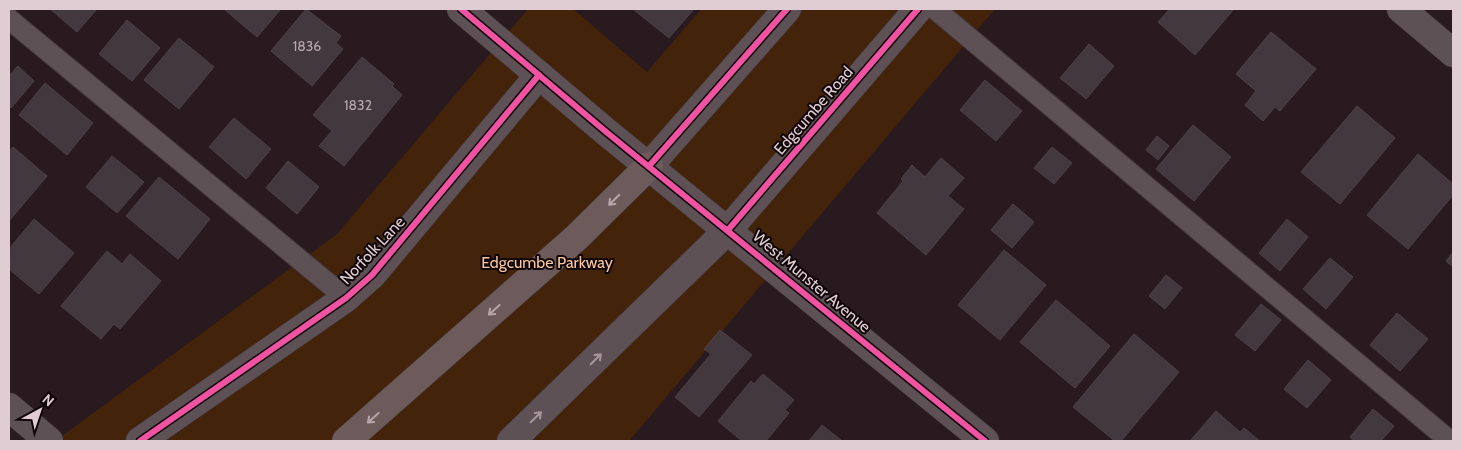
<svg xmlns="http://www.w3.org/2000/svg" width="1462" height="450" font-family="Cabin,sans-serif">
  <rect width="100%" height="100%" fill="#281a1f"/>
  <path fill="#43240a" d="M528,9h45l74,63 54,-63h294l-366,432h-574l282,-207z"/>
  <g fill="#43383e" stroke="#4e4249">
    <path d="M50,9h47l-20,23z"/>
    <path d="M224,9h57l-24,28z"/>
    <path d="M306,9l35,27 -5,7 7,6 -31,37 -41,-35z"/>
    <path d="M633,9h61l-25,29z"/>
    <path d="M1170,9h64l-39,46 -37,-33z"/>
    <path d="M127,20l33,28 -28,33 -33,-27z"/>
    <path d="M1271,32l45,37 -36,42 -5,-4 -12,14 -18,-16 11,-14 -20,-17z"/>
    <path d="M179,38l35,29 -35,42 -35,-29z"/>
    <path d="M1089,44l25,22 -28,33 -26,-21z"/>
    <path d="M362,57l32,27 -2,2 10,9 -58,71 -25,-20 13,-15 -19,-16z"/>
    <path d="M18,66l16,15 -23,27 -2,-2v-30z"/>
    <path d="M985,80l37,31 -26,30 -36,-31z"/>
    <path d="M45,83l48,40 -26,32 -48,-40z"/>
    <path d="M1357,106l38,32 -55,66 -39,-32z"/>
    <path d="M234,118l37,31 -25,30 -37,-32z"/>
    <path d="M1193,125l38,32 -37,44 -38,-32z"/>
    <path d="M1157,136l12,10 -11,14 -12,-10z"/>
    <path d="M13,147l34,29 -38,45v-69z"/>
    <path d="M1052,147l20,16 -18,21 -20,-16z"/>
    <path d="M1418,154l35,30v11l-45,54 -41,-34z"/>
    <path d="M112,156l32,26 -27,31 -31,-26z"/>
    <path d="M941,158l23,20 -16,18 16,13 -38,46 -49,-42 26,-32 -2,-2 11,-14 13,12z"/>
    <path d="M288,161l31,26 -22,27 -31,-26z"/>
    <path d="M159,177l51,42 -32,40 -52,-43z"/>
    <path d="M1013,204l21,18 -22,26 -21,-18z"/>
    <path d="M34,219l40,34 -35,41 -30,-25 2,-7 -2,-2v-11z"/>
    <path d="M1287,219l21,18 -28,34 -21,-18z"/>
    <path d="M1004,250l42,35 -46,55 -42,-35z"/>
    <path d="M107,251l15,13 8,-10 31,27 -41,48 -6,-5 -13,15 -40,-33z"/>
    <path d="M1453,252v15l-7,-6z"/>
    <path d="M1330,258l23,19 -27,32 -23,-20z"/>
    <path d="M1166,275l16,13 -17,21 -16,-13z"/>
    <path d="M1056,300l54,46 -35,42 -55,-46z"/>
    <path d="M1261,304l20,16 -26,31 -20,-16z"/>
    <path d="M1397,313l31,26 -28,32 -30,-26z"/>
    <path d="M720,330l32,25 -53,62 -24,-20 36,-43 -7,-5z"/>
    <path d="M1134,334l45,38 -58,69h-6l-42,-34z"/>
    <path d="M1308,360l23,20 -24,28 -23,-19z"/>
    <path d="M763,374l31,26 -9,10 4,3 -23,28h-24l-24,-20 33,-40 3,3z"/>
    <path d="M1373,409l21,17 -13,15h-26l-5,-4z"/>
    <path d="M1216,411l24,21 4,-4 16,13h-70z"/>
    <path d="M822,425l20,16h-33z"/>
  </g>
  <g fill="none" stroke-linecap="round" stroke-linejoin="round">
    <defs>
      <g id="service">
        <path d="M935,9l515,432"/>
        <path d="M9,19l337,279"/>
      </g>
      <g id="minor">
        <path d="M461,9l144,122 380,310"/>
        <path d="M1401,9l52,44"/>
        <path d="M9,407l40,34"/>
        <path d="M140,441l206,-143 26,-23 167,-200"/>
      </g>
      <g id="secondary">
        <path d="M649,166l138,-157"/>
        <path d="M511,441l217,-211 190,-221"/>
      </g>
      <path id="motorway" d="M346,441l231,-204 72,-71"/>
    </defs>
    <use href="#service" stroke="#423639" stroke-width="22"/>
    <use href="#minor" stroke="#423639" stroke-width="29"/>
    <use href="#secondary" stroke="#423639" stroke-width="29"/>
    <use href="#motorway" stroke="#423639" stroke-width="29"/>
    <use href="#service" stroke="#5d5156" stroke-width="20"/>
    <use href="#minor" stroke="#5d5156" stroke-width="28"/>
    <use href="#secondary" stroke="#5d5156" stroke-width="28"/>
    <use href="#motorway" stroke="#6d5a5a" stroke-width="28"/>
    <defs>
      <g id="cycleway">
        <path d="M461,9l144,122 380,310"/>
        <path d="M649,166l138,-157"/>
        <path d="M728,230l190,-221"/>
        <path d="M140,441l206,-143 26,-23 167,-200"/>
      </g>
    </defs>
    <use href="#cycleway" stroke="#0f0508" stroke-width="9"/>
    <use href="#cycleway" stroke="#f153a3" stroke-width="6"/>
  </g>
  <defs><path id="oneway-shaft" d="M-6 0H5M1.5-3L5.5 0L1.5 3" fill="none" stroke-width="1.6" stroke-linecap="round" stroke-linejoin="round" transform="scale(1.25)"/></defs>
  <g stroke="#b8a5a9">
    <use href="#oneway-shaft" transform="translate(614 200) rotate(135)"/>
    <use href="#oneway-shaft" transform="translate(494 310) rotate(138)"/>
    <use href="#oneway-shaft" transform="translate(373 418) rotate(138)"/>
  </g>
  <g stroke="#a5959b">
    <use href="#oneway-shaft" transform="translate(596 359) rotate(-45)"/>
    <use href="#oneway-shaft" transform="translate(536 417) rotate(-44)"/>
  </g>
  <g text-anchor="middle" stroke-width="4" stroke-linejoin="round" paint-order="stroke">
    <g font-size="14" fill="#b9a8ae">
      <text x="307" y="51">1836</text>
      <text x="358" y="110">1832</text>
    </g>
    <g font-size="16" fill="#e0cdd3" stroke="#0f0508">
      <text transform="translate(813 110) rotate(-49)" y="6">Edgcumbe Road</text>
      <text transform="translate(372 250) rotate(-47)" y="6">Norfolk Lane</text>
      <text transform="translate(812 281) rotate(40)" y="6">West Munster Avenue</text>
    </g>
    <g font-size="16" fill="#fac7a0" stroke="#0f0508">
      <text x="547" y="268">Edgcumbe Parkway</text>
    </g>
  </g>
  <rect width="1462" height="450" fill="none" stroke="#e0cdd3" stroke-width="20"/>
  <g transform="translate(40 410) rotate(40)" stroke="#0f0508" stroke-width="4" paint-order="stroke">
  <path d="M0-4L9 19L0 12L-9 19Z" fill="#e0cdd3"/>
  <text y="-8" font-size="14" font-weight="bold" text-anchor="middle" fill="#e0cdd3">N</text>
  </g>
</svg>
